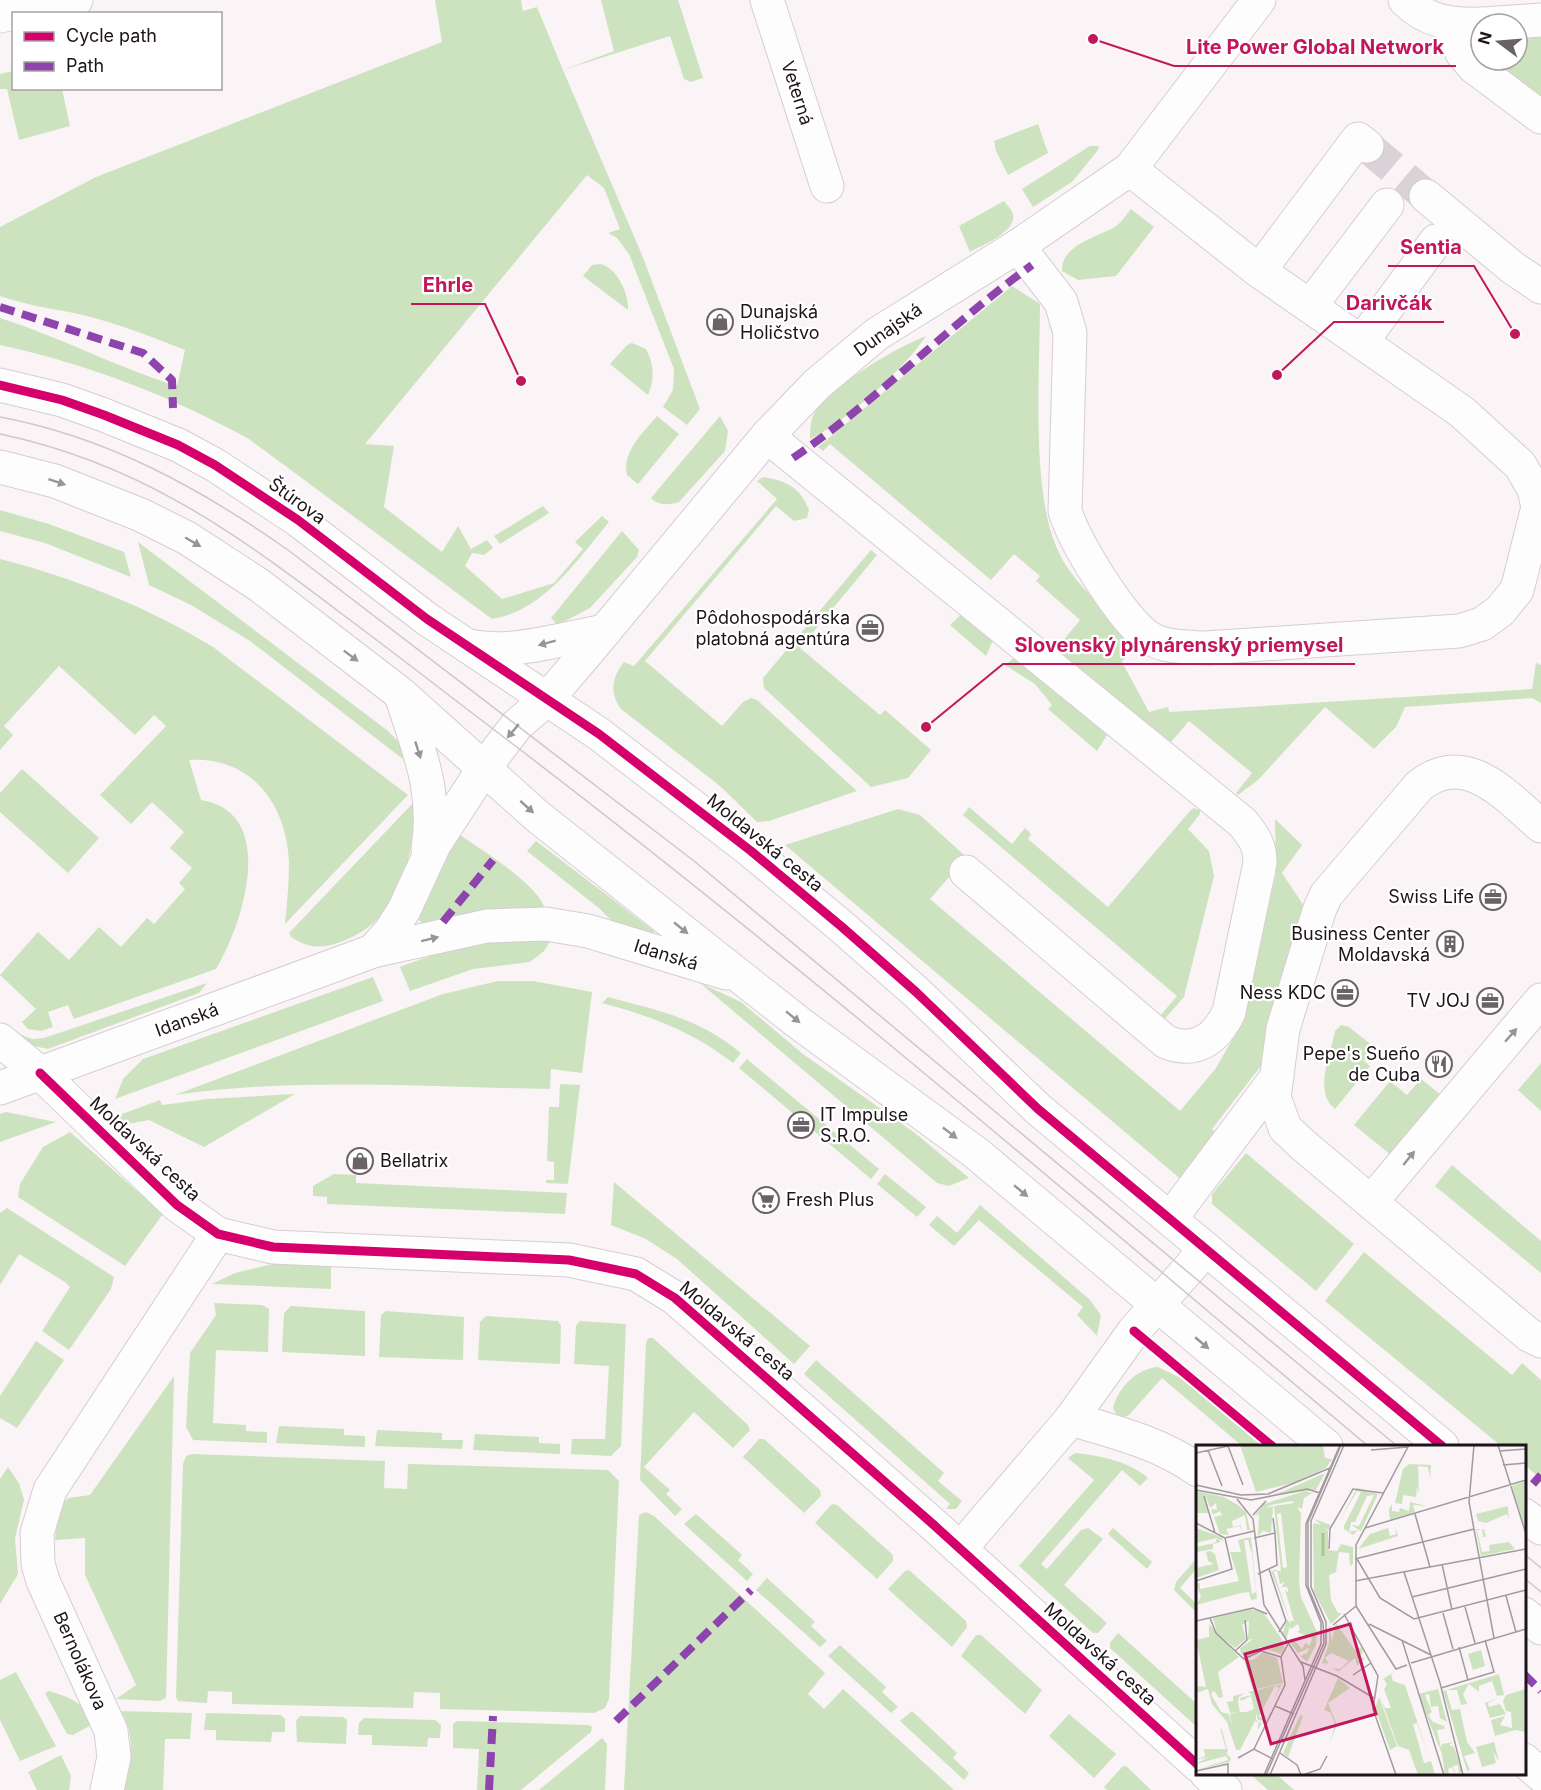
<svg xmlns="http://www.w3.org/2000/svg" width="1541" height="1790" font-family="Inter,sans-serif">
  <rect width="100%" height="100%" fill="#faf4f7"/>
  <g fill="#cde3bf">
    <path d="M435,0h86l2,11 14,-4 26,63 51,-19 -13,-51h77l25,78 -12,4 -7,-3 -14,-43 -107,34 79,185 58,154 -13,16 -24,-18 10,-17 1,-21 -45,-115 -12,-16 -9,-5 12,-4 -16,-41 -17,-13 -222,269 29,2 -10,61 58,45 16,-26 13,23 16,-9 6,8 -9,7 -12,-2 -7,13 37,33 52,-16 29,-34 -8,-7 27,-26 7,6c-31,37 -65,89 -117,97l-243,-180c-79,-43 -161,-75 -249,-94v-27c60,19 116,49 177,68l8,-36c-32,-13 -64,-25 -98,-34 -29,-7 -59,-10 -87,-20v-69l96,-50 346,-135z"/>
    <path d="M1541,36v72l-33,-34v-13l9,-1v-16l14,-7z"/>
    <path d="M13,71l1,17 48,1 8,37 -51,14 -12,-51h-7v-15z"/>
    <path d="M1038,124l10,29 -40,22 -12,-24 -2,-10z"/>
    <path d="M1090,146h9l-1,4 -26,32 -39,25 -11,-18z"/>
    <path d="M1004,201c3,4 8,9 9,13 4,18 -31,31 -43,38l-11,-26z"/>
    <path d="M1131,209l23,18 -38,49 -38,4 -16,-9c-1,-26 34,-33 53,-44 6,-4 11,-12 16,-18z"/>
    <path d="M600,264c17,3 29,30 28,46l-45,-34 9,-11z"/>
    <path d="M1012,286l28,18c0,66 -9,183 16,242 13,34 48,61 72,88l4,13 -10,15 27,50 19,-5 1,5 363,-23 4,-26 5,2v38l-9,-5 -127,9 -9,20 -22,22 -49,-42 -67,73 -20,15 -2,-2 16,-20 -63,-52 -18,21 -5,-2 -106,-88 2,-10 18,-22 -44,-39 4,-5 -26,-22 -23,26 -161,-136 -7,7 -5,-4z"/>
    <path d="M926,336c-22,33 -80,86 -116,103 0,-11 0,-22 8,-31 22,-27 75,-59 108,-72z"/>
    <path d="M632,343l14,6c8,15 9,30 2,46l-38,-31 17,-19z"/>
    <path d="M657,416l22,18 -41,50 -11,-9c-5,-24 16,-42 30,-59z"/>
    <path d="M720,416l8,15 -3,20 -46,51c-9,3 -20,4 -28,-4z"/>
    <path d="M763,477c24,4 37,10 46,33l-2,8 -13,3 -18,-15 -131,155 77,65 21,-24 8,-4 6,2 100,91 -88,30 -12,1 -37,-36 -99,-77c-12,-16 -9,-32 3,-47l10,4 143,-167 -20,-18z"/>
    <path d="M543,506l6,7 -49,31 -6,-8z"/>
    <path d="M0,510l49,14 75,28 7,25 -86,-34 -45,-12z"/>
    <path d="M622,531l17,19 -2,7 -47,51 -32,17 -7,-7z"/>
    <path d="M138,542l250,189 10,10 10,22 -158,-122 -59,-36 -42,-20z"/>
    <path d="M871,550l6,5 -77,93 80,67 5,-5 46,40 -23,28 -37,9 -107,-99 -1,-10z"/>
    <path d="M0,559c74,19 148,48 213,88l195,148 -123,129c2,-20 4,-41 4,-61 -2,-59 -38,-107 -100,-103l12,40c78,12 42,125 15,169l-142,50 -6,-14 -20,7 5,15 -12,4 -13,-2 -6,-7 14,-13 -36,-34 38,-43 31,28 30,-33 22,20 26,-29 7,6 31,-35 -6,-6 13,-15 -22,-20 14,-16 -32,-30 -21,22 -31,-29 66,-69 -12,-11 -19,20 -76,-69 -55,60 9,9 -13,15z"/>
    <path d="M963,613l31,25 -8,18 -36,-31z"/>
    <path d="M1016,656l91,79 -10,16 -49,-42 4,-4 -17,-21 -30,-19z"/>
    <path d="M22,769l77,69 -31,35 -68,-61v-19z"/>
    <path d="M415,801c-2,57 -12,117 -72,140 -21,8 -33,8 -52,-4l-2,-4z"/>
    <path d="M969,807l43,37 13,-16 6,6 -3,5 80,68 81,-95 4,-4 7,2v4l-12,15 21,22 5,25 -30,121 -21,24 -4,-4 18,-21 -214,-181z"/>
    <path d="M898,809l22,6 43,39 -1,8 -32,37 250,212 36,-43 26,-46 34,-148 -1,-55 27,26 -20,28 24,36 -42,153 -52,67 11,9 -40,43 -398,-336z"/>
    <path d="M456,832c23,17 84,52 90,80l-122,13 -5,-5 1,-9z"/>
    <path d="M536,841l118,90v3l-39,-10 -15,-15 -73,-58z"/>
    <path d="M532,939l18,2 -6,10 -14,11 -57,7 -63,22 -10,-24c50,-19 79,-25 132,-28z"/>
    <path d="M373,977l10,24 -268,98 8,-20 20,-20z"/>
    <path d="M498,981h35l59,11 -10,81 -31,-4 -1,20c-125,-2 -252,-12 -375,6l268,-101z"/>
    <path d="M207,983l-8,10 -151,56 -19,-4 -15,-13 18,7 12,-1z"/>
    <path d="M700,983l41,19 62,52 112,79 54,45 -20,8 -12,-3z"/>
    <path d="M608,997c52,14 90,21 133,56l-8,10c-40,-31 -82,-47 -131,-60z"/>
    <path d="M1341,1025l8,2 25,20 -10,14 6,5 -35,43c-22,-17 -4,-56 0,-78z"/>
    <path d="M747,1059l132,110 -8,10 -132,-111z"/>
    <path d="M1541,1063v48l-23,-21z"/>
    <path d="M1421,1079l24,19 -49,61 -42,-34 36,-44 17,14z"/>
    <path d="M560,1084l20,1 -12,99 -22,-1v-3h8v-18l-7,-1 2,-54h10z"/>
    <path d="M295,1094l-91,53 -55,-27 -32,6 -3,-9 46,-17 2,5 46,-6z"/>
    <path d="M6,1112l50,10 -56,20v-28z"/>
    <path d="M70,1132l93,82 -38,52 -107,-69 2,-13 23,-37z"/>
    <path d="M1246,1153l108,91 -38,47 -104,-87v-10z"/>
    <path d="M1452,1165l89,76v32l-106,-87z"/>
    <path d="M334,1174l22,1v8l211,10 -2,21 -238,-10v-7l-14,-1v-10z"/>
    <path d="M885,1174l41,33 -9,10 -40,-33z"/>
    <path d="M614,1182l196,164 -16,18 -117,-105 -31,-20 -35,-14z"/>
    <path d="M980,1205l109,94 12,16 -4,21 -20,-21 6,-8 -104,-87 -25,26 -25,-21 8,-9 20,17z"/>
    <path d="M7,1208l107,69 -3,12 -42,61 -27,-19 28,-44 -5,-5 -46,-28 -19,31v-72z"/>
    <path d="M1364,1252l148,123 10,-12 19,17v99l-16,-14 -1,-19h-23l-176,-145z"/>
    <path d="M281,1262h50v27l-119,-5 23,-11z"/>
    <path d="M214,1303l48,2 7,4 -1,43 -52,-2 -3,73 33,2v6l21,1v11l-74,-3 -7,-13 4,-74 26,-38z"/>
    <path d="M291,1306l74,5v45l-83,-4 2,-39z"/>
    <path d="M386,1311l78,6 -1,43 -84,-3 2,-42z"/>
    <path d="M486,1316l72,5 3,5 -1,38 -82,-4 2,-38z"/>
    <path d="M580,1321l46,3 -5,122 -10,10 -40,-2 1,-15h33l4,-73 -35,-2 2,-38z"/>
    <path d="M648,1338h5l95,87 2,5 -17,18 -39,-36 -50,55 26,23 -4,4 16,15 -7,7 -35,-36 6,-137z"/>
    <path d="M36,1341l28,19 -47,68 -17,-10v-22z"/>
    <path d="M816,1360l128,113 -6,8 24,20 -6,8h-10l4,-5 -146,-130z"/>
    <path d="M1158,1367l29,14 78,65h-23l-80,-68 -34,38 -5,1 -7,-3 -3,-6c6,-21 23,-39 45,-41z"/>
    <path d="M174,1376l-8,322 -6,3 -44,-2 20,-14 -51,-110v-37l-30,2 4,-36 10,-6 21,-3z"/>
    <path d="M279,1426l65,3v6l21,1v11l-89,-4z"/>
    <path d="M377,1430l65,3v7h21l-1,9 -87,-3z"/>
    <path d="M475,1434l64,3v6l21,1v10l-87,-4z"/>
    <path d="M759,1439h5l56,51 1,6 -17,17 -61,-56z"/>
    <path d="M1075,1453c23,2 56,9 73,25l-8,8 -18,-16 -81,94 6,5 34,-39 7,-2 15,11 -39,46 43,38 -9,10h-5l-74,-67 75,-86 -26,-22z"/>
    <path d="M192,1454l193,7 -1,27 23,1 1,-25 200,6 11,11 -10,218 -4,9 -11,5 -154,-4v-16l-26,-1 -1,16 -181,-4v-12l-24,-1 -1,12 -29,-2 -2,-4 7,-233 3,-8z"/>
    <path d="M8,1467l11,16 5,17 -9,38 3,36 -18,30v-125z"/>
    <path d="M832,1504l5,1 56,50v6l-16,18 -62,-56z"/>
    <path d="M646,1512l8,4 171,157 -17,21 16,15 19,-20 111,101h-330l15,-275z"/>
    <path d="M696,1514l46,41 -4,5 15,14 -6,7 -63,-57z"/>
    <path d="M1113,1528l39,34 -5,7 -39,-35z"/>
    <path d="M1197,1558v10l-17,20 17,16v9l-23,-23 2,-8z"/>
    <path d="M909,1570l57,51 1,6 -15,20 -64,-58 17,-18z"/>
    <path d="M767,1578l48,44 -4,4 16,15 -7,6 -64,-57z"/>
    <path d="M1118,1633l79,71v23l-87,-79v-5z"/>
    <path d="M976,1635h5l61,55 -17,24 -64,-58z"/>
    <path d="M840,1645l46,42 -4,5 16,15 -7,6 -63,-57z"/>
    <path d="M16,1672l40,74 -36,15 -20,-41v-40z"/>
    <path d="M49,1691c25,8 32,10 44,33l-20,11 -6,-1 -22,-41z"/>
    <path d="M121,1711l71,2 -2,26h-25l-2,51h-39c7,-27 12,-54 -3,-79z"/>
    <path d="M912,1711l45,42 -4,5 16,15 -5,7 -64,-59z"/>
    <path d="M206,1713l75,2 4,4v13h-13l-1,10 -55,-2v-10h-12z"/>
    <path d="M1069,1714l47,40 -22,24 -45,-42z"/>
    <path d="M300,1716l43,1 4,3 -1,24 -49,-2 -1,-21z"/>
    <path d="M364,1718l71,2 6,5 -1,13h-12l-1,9 -55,-2v-10h-14l1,-12z"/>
    <path d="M457,1721l132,4 3,2 -1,5 -70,58h-44l2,-41 -26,-1v-24z"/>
    <path d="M602,1738l5,6 -2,46h-66z"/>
    <path d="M61,1755l10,21 -2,14h-32l-9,-18z"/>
    <path d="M1123,1766h3l25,24h-44l-3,-3z"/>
    <path d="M1250,1774h26l18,16h-26z"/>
  </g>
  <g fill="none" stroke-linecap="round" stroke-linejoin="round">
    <path stroke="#d9d2d6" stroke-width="33" stroke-dasharray="33 16" stroke-linecap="butt" d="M1367,146l59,50"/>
    <defs>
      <g id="minor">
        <path d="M767,0l60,186"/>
        <path d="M1405,0c22,22 46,25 76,24"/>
        <path d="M0,16l76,-16"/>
        <path d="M1484,24l57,-4"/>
        <path d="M1451,25l11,28 12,14 67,50"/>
        <path d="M1426,196l87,72 28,19"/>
        <path d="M1018,246l43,56 9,31 -5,178c10,32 56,107 83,126 16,11 40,10 58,11l253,-17 23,-7 18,-13 17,-21 21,-83 -4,-18 -14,-24 -58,-53 -203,-141 -129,-102"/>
        <path d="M1259,271l99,-132 9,7"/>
        <path d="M1311,305l76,-100"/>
        <path d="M1363,340l73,-99"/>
        <path d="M0,385l62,15 42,15 74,30 37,20 83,55 129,99 172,115 152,117 91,76 74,65 122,117 404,337"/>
        <path d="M767,436l476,387c11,14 17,22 17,40l-31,149c-13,27 -33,42 -63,30l-200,-170"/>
        <path d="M0,467l55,14 86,34 46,23 72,47 142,109 136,122 262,207 177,130 350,293"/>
        <path d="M468,646c46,9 91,-7 137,-15"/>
        <path d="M401,695c18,56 36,95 27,154"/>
        <path d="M1541,826c-35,-30 -75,-78 -122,-40l-93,109 -7,16 -36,118 -9,68 11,31 18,17 226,190 12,6"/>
        <path d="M373,951l17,-19 14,-22 30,-65 50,-77 33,-43 30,-26 37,-43 183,-220 50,-52 60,-50 141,-88 112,-77 129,-169"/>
        <path d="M0,1040l40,33 137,132 41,29 55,13 296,13 67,14 39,24 106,93 154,135 263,239"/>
        <path d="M0,1088l373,-137 114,-25 59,-2 42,7 138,42"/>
        <path d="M1371,1202l170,-202"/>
        <path d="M1171,1218l106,-141"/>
        <path d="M1071,1419c44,13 89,24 127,51"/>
        <path d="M1524,1515l17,13"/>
        <path d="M960,1549l111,-130 63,-88 72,-82"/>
        <path d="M1524,1614l17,14"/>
        <path d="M1524,1760l17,15"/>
        <path d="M1207,1774l18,16"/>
        <path d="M107,1790l7,-33 -3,-26 -68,-150 -5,-17 -1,-31 13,-43 168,-256"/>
      </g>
    </defs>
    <use href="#minor" stroke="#d6cdd2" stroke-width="35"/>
    <use href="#minor" stroke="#fefdfe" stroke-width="33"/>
    <g stroke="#cbc9ca" stroke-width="1.5">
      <path d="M0,417c107,20 200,71 288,133l406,311 703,585"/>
      <path d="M0,434c139,29 236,99 346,183 51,38 101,77 151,115 299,227 584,473 871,714"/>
      <path d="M1524,1554l17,14"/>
      <path d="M1524,1578l17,14"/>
    </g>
    <g stroke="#8e44ad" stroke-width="8" stroke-dasharray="15 8" stroke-linecap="butt">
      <path d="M0,307l143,46 29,27 1,28"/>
      <path d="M793,458c85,-58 156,-133 239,-193"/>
      <path d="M443,922l50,-62"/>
      <path d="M1533,1484l8,-9"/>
      <path d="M1524,1674l17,17"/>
      <path d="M616,1721l135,-131"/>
      <path d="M489,1790l4,-74"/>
    </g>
    <defs>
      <g id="cycleway">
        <path d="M0,385l62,15 42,15 74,30 37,20 83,55 129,99 172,115 152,117 91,76 74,65 122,117 404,337"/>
        <path d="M40,1073l137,132 41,29 55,13 296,13 67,14 39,24 106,93 154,135 263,239"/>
        <path d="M1134,1331l138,115"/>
      </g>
    </defs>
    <use href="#cycleway" stroke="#fff" stroke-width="13"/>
    <use href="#cycleway" stroke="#d6006c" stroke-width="9"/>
  </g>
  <defs><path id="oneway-solid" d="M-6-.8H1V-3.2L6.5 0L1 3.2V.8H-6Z" transform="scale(1.5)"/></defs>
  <g fill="#999497">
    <use href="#oneway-solid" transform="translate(57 482) rotate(18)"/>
    <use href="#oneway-solid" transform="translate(193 542) rotate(30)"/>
    <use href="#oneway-solid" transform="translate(547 643) rotate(165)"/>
    <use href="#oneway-solid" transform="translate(351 656) rotate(37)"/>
    <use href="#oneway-solid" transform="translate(513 731) rotate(130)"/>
    <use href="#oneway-solid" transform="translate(418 750) rotate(72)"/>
    <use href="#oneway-solid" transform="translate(527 807) rotate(42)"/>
    <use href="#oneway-solid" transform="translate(681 928) rotate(39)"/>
    <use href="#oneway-solid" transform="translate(430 939) rotate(-14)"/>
    <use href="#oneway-solid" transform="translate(793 1017) rotate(39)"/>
    <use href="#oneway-solid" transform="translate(1511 1035) rotate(-49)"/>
    <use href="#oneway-solid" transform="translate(950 1133) rotate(38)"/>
    <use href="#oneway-solid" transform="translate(1409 1158) rotate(-51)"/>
    <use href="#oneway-solid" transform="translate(1021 1191) rotate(40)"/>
    <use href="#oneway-solid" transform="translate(1202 1343) rotate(40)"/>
  </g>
  <defs>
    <symbol id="shop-ring" viewBox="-11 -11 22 22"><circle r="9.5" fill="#fff" stroke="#6a6267" stroke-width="1.5"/><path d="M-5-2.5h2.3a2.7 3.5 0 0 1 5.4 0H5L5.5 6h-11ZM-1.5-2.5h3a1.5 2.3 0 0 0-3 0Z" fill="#6a6267"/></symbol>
    <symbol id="office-ring" viewBox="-11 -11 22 22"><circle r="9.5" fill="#fff" stroke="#6a6267" stroke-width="1.5"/><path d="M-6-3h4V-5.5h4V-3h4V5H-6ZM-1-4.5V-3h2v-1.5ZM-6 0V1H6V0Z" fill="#6a6267"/></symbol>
    <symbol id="building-ring" viewBox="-11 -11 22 22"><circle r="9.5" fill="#fff" stroke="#6a6267" stroke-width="1.5"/><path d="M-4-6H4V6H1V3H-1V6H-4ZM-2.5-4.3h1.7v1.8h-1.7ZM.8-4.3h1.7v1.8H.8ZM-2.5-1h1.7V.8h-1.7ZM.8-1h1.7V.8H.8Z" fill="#6a6267"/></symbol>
    <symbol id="restaurant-ring" viewBox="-11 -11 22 22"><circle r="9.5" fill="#fff" stroke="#6a6267" stroke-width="1.5"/><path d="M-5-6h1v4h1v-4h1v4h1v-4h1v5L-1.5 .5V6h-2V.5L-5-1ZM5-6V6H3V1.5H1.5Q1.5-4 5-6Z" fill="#6a6267"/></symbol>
    <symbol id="supermarket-ring" viewBox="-11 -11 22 22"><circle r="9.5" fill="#fff" stroke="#6a6267" stroke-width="1.5"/><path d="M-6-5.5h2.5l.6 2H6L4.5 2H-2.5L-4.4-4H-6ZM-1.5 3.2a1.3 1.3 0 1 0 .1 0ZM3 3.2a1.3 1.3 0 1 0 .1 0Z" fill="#6a6267"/></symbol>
  </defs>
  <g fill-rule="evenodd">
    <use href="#shop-ring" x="705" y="307" width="30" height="30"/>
    <use href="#office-ring" x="855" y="613" width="30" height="30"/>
    <use href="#office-ring" x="1478" y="882" width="30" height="30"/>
    <use href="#building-ring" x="1435" y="929" width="30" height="30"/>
    <use href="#office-ring" x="1330" y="978" width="30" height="30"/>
    <use href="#office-ring" x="1475" y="986" width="30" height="30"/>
    <use href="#restaurant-ring" x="1424" y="1049" width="30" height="30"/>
    <use href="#office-ring" x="786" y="1110" width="30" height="30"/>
    <use href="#shop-ring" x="345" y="1146" width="30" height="30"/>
    <use href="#supermarket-ring" x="751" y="1185" width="30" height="30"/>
  </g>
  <g text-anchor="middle" stroke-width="4.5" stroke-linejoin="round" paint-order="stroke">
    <g font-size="18" fill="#1d1319" stroke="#fff">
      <text transform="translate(797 93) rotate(72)" y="6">Veterná</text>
      <text transform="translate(888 330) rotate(-35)" y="6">Dunajská</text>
      <text transform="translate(297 501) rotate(36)" y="6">Štúrova</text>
      <text transform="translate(765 843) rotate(39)" y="6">Moldavská cesta</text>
      <text transform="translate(666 955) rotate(17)" y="6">Idanská</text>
      <text transform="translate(187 1020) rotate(-20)" y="6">Idanská</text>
      <text transform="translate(145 1149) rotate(43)" y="6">Moldavská cesta</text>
      <text transform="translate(737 1331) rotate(40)" y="6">Moldavská cesta</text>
      <text transform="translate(1100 1654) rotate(42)" y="6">Moldavská cesta</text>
      <text transform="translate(80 1661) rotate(66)" y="6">Bernolákova</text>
    </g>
    <g font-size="18" fill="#1d1319" stroke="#fff" text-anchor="end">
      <text x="740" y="318" text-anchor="start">Dunajská<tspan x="740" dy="21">Holičstvo</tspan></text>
      <text x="850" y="624">Pôdohospodárska<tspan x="850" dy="21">platobná agentúra</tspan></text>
      <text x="1474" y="903">Swiss Life</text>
      <text x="1430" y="940">Business Center<tspan x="1430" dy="21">Moldavská</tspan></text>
      <text x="1326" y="999">Ness KDC</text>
      <text x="1470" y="1007">TV JOJ</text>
      <text x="1420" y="1060">Pepe's Sueño<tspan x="1420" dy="21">de Cuba</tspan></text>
      <text x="820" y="1121" text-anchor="start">IT Impulse<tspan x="820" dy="21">S.R.O.</tspan></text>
      <text x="380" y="1167" text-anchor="start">Bellatrix</text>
      <text x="786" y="1206" text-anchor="start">Fresh Plus</text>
    </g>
  </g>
  <g transform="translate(1196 1445)">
    <rect width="330" height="330" fill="#faf4f7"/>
    <path d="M44,0l83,1 2,12 7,1 -6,9 -33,15 -37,9zM213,19l22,1 -1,13 -2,-11 -10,-1 1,27 -2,-6 -1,10 -13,-2 -1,9 -7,-1 8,-34zM129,28l-9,17 -48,6 16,-5zM330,36v46l-1,1 -13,-42zM161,43l21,6 -17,37 -10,-6 8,1 15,-31 -7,1 -12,26h-4l-2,10 9,-2 -5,5 -9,-6v-3l17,-34 -4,-1 -19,33zM0,46l28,6 14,8 8,7 4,18h-3l-2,-15 -13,6 1,6 8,-2 1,7 -2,-6 -14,3 3,6 -9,-1 -6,-17 8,-2 -2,-4 -7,4 -2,-6 6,1 -1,-7 -6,5 -5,-14 4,19h-13zM109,46l7,2 -8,5 -2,11 -5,-2 4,6 -2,68 2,16 16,35 -1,13 -9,17 -7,-6 7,-3 2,-5 -11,5 -8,-11h6l6,7 3,-6 5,2 2,-7 -15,-6 3,-2 -2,-6 -7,5 -1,-3 -4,14 -4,-6 5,-14 4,4 -20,-53h10l-7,-65 20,-3 -2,-2 -21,4 -6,3 8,-2 -2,27 -8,-2 -5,5 1,-22 -5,3 10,-13zM85,68l6,54 -4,1 -6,-54zM77,125h4l3,14 5,-2 -4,5h6l2,6 -4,-3 9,31h-4zM214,57l17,4 -14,-1 2,7 -25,8 -1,-7v-4l3,-5v7l7,1 1,-4 9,3zM312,61l1,13 -2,-5 -21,9 -8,-2 -2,-7zM118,74l17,6 -2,5 -4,-2 3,3v19l9,1 4,-7 12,3v17l-3,2 -1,-13 -10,-1 -3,20 -7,3 2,25 7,13h4l-11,11 -17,-32 -1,-66 1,-3 7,2zM199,81l3,10 -40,13 12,-15 18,-6 2,8 6,-2zM0,83l25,9 3,4 -6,-2 3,3 -8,2v5l-16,3 -1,-5 19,-4 2,-5 -21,5zM280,84h8l2,8h-3l-1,-8 -5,1 5,22 8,-1 -1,-6 20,-3 6,7 -34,7zM55,92l6,62 -6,1 -2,-8 -8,1 -45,12 5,-8 -5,-13 4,-1v6l39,-8 -9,-29h11l-3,-12zM48,95h4l4,14 4,38 -4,2zM14,106l5,3 4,16 -23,8v-10l18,-4 -6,-3 -2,-9 -6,1zM54,164l13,3 20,29 -4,2 6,4 -4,7 -21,-7 -13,11 -6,-4 -1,-6 13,-9 -5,1 1,-19 -7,4 4,14 -11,9 -18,-15 -4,-15zM140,178l19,27 6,-3 2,5 -6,8 9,-3 -9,9 -2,-8 -17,14 -5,-4 7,1 9,-8 -18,-8 -6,5 4,6 -6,-1 7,5 -8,-5 7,-20v-19l3,16zM13,179l30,33 -21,15 5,25 -4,1 -5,-7 -3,3 10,18 8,2 3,12 -2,-12 6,-2 -6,1 -3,-11 6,-1v-5l12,-3 -6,4 -1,5 2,10h6l8,-3 -3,-13 -10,5 -1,-3 12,-3 -4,-3 34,-8 -9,18 6,-14 -4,-2 -16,30 4,4 4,-5 -3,6 -6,-1 -2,-7v7l6,3 -5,8 2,-9 -4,-1 -15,29h-4l-9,-28 -15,-18 -4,-15 -12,4 2,-7 8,1 -10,-47 13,-3zM285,205l4,16 -12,4 -5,-16zM67,207l14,6 6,25 -30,7 -9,-30h9zM199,226l-4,3 2,7 12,4 25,75 -13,-37 -4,1 11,39 7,-2 4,14h-17l-9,-25 -11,-4 -18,-49 5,11h6l-7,-19 3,-4 -3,-6 -4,2zM303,229l5,21 -7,1 -5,-15 -13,5v6l-10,-8 -6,10 4,10 -6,1 -4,-15h-11l6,20 8,-1 7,33 8,11 -11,3 6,14 -3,1 -24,-80zM142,233l12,10 -22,15 9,22 -8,19 6,-19 -4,-12 -7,-3zM242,244l9,33 -7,-4 -2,-12 -7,1 -2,-13 -4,1 7,17 -4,3 5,7 11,4 1,3 -8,1 4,18 1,-4 11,-2 -4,3 5,2 8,25 -3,1 -1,-8 -5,1 3,9 -4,-8 -4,2 1,6h-4l-3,-21 -24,-60zM330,244v43l-11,-2 -20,6 -4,-16 14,-4 -5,9 12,3 -1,-16 -5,-1 -3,-10 3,-6zM183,252l18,49 -7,4 -15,-42zM302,253l-10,5 1,4 11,-3 6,10 -16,4 -5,-15zM104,270l3,1 -15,41 -5,-4zM24,283l2,2 6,22 -2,1 5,6 -2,3 -33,8 32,-10 -2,-4 -30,8 12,-7 -12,3 9,-4 -1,-7h22zM298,297l5,19 -6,-9 3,11 -14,4 -6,-20z" fill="#cde3bf" fill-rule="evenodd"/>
    <path fill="none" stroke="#a7c991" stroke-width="3" d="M127,111v-23"/>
    <path fill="none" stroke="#a29a9e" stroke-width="1.5" d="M278,0l-5,57 25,136M302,0l28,89M12,5l14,36M175,5l37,-3M303,6l27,-2M0,8l32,-7 15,39M307,20l23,-2M0,40l45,10 27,-1 62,-26M0,45l55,10 56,-11 13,4M8,51l11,37M41,54l16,20 11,86 39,61 2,14M219,69l15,53M57,70l13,-14M0,78l29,15 7,31 -36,12M169,83l161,-48M29,93l29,-7M58,93l21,-5 -2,-15M133,104l1,-20 23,-40 30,4M159,114l119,-30M161,114l23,39 34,21 112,-29M246,119l10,46M73,124l17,52 -7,11M208,127l36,111 23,92M62,129l19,-9 -2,-32M159,136l171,-32M310,151l10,36M216,152l114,-28M160,161v-61l53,-100M160,161l40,63 11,-4M269,162l10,36M247,168l10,36M148,169l34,62 -5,33 23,66M14,173l6,15 28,26 17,-8 20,6M0,176l57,-13 14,6M173,179l62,31M137,180l23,-19M206,195l42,135M263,202l9,33M39,206l12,-11 -2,-20M105,217l36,14 37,22M215,218l115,-34M157,230l18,-12M245,243l53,-16 -9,-32M79,261l19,8M58,304l31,-64 -4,-28 7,-13M84,308l17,12 4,10M42,313l16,-9 19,10M0,326l32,-7v11M68,330l57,-131v-21l-15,-38v-61l34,-79M70,330l58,-132 -1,-20 -15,-36v-65l33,-77M74,330l56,-131v-22l-15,-35v-66l33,-76M107,330l17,-6 7,-13"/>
    <path fill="#c2185b" fill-opacity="0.15" stroke="#c2185b" stroke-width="3" d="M154,179l26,90 -105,30 -26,-90z"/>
    <rect width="330" height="330" fill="none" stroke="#1d1319" stroke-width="3"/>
  </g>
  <path fill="none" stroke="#c2185b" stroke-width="2" d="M1093 39L1174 66H1456M1515 334L1474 266H1388M521 381L485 304H411M1277 375L1334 322H1444M926 727L1003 664H1355"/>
  <g fill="#c2185b" stroke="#fff" stroke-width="2">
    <circle cx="1093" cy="39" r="6"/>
    <circle cx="1515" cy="334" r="6"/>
    <circle cx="521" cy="381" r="6"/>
    <circle cx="1277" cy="375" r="6"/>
    <circle cx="926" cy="727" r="6"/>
  </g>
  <g font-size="20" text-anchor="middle" font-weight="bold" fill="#c2185b" stroke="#fff" stroke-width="4.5" stroke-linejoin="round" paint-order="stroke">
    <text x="1315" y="54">Lite Power Global Network</text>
    <text x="1431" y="254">Sentia</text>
    <text x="448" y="292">Ehrle</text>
    <text x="1389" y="310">Darivčák</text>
    <text x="1179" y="652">Slovenský plynárenský priemysel</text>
  </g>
  <rect x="12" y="12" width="210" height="78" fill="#ffffff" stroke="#a5a1a3" stroke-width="1.5"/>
  <rect x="24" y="32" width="30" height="9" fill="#d6006c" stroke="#a5a1a3" stroke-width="1.5"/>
  <text x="66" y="42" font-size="18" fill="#1d1319">Cycle path</text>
  <rect x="24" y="62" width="30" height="9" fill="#8e44ad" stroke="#a5a1a3" stroke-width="1.5"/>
  <text x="66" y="72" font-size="18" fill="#1d1319">Path</text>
  <g transform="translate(1499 42) rotate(286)"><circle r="28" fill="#ffffff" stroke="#a5a1a3" stroke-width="1.5"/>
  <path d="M0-4.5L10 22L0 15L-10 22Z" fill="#6a6267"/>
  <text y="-9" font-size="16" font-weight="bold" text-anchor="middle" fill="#1d1319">N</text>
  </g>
</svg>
